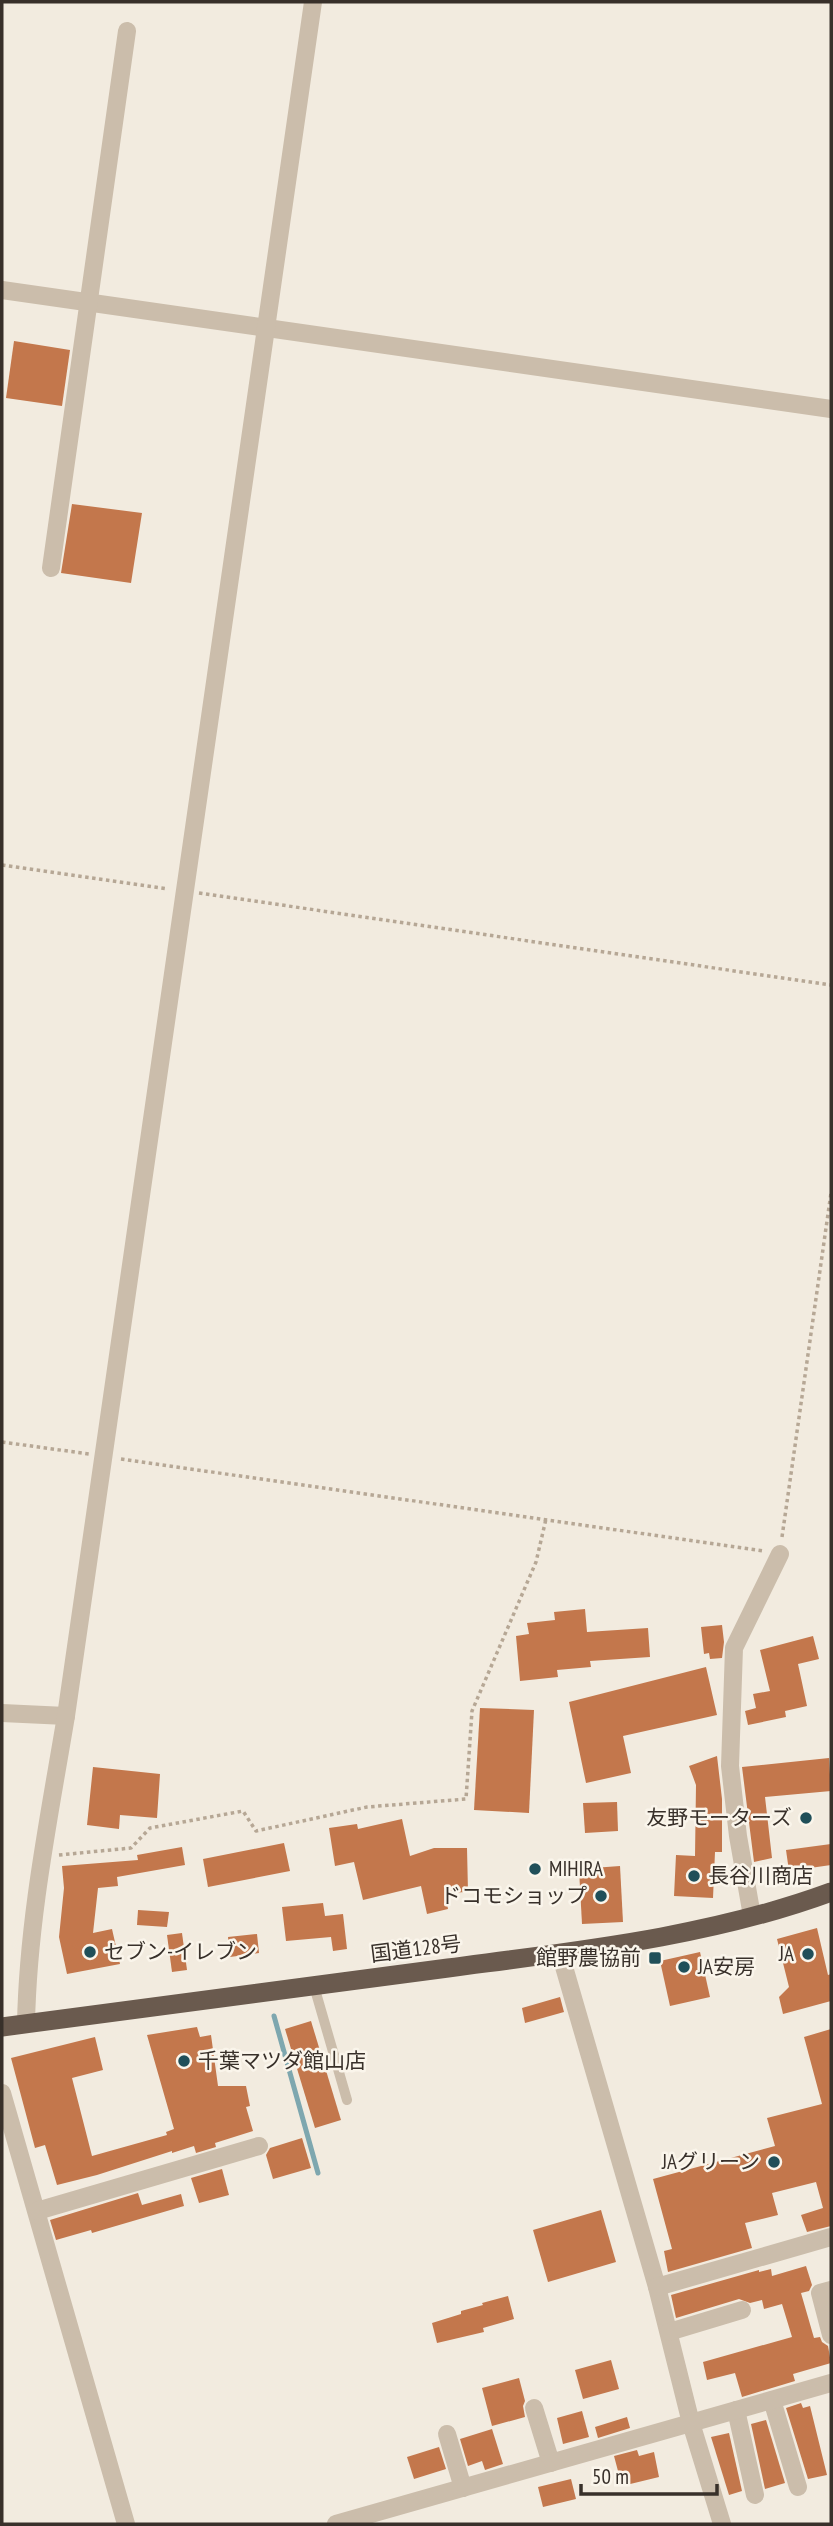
<svg xmlns="http://www.w3.org/2000/svg" width="833" height="2526" font-family="'PT Sans Narrow','Noto Sans JP',sans-serif">
  <rect width="100%" height="100%" fill="#f2ebdf"/>
  <g fill="none" stroke-linecap="round" stroke-linejoin="round">
    <path stroke="#7ea7af" stroke-width="5" d="M274,2016l44,157"/>
  </g>
  <g fill="#c3774c">
    <path d="M14,341l56,9 -8,56 -56,-8z"/>
    <path d="M72,504l70,9 -11,70 -70,-10z"/>
    <path d="M585,1609l2,23 61,-4 2,29 -60,4 1,6 -34,3 1,7 -38,4 -4,-45 13,-2 -2,-11 28,-3 -1,-8z"/>
    <path d="M722,1625l2,17 -2,16 -12,1 -1,-6 -5,1 -3,-27z"/>
    <path d="M813,1636l6,23 -21,5 9,42 -22,5 1,6 -38,8 -3,-14 11,-3 -3,-14 17,-3 -10,-41z"/>
    <path d="M706,1667l11,48 -94,21 8,37 -45,10 -17,-81z"/>
    <path d="M480,1708l54,2 -5,103 -55,-3z"/>
    <path d="M717,1756l5,43v53h-7l-2,46 -39,-2 2,-41 19,1 1,-71 -7,-19z"/>
    <path d="M829,1758l2,33 -66,6 7,61 -18,4 -12,-95z"/>
    <path d="M93,1767l67,7 -3,44 -37,-3 -1,14 -32,-4z"/>
    <path d="M617,1802l1,29 -33,2 -2,-30z"/>
    <path d="M402,1819l8,37 24,-8h33l1,44 -23,1 3,16 -21,5 -6,-28 -58,14 -9,-38 -19,4 -6,-38 28,-4 1,5z"/>
    <path d="M284,1843l6,28 -82,16 -5,-28z"/>
    <path d="M831,1844v21l-42,6 -3,-21z"/>
    <path d="M182,1847l3,18 -68,12 1,9 -20,2 -5,45 19,-4 8,35 -53,10 -8,-37 5,-49 -2,-22 76,-6 -1,-5z"/>
    <path d="M620,1866l3,56 -41,2 -3,-55z"/>
    <path d="M323,1903l2,13 18,-2 4,35 -14,2 -2,-14 -45,4 -4,-34z"/>
    <path d="M138,1910l31,2 -2,15 -30,-2z"/>
    <path d="M817,1928l11,47 3,-1v27l-48,13 -4,-17 10,-10 -12,-48z"/>
    <path d="M182,1933l5,37 -15,2 -5,-37z"/>
    <path d="M257,1934l2,19 -29,4 -2,-20z"/>
    <path d="M700,1952l10,45 -40,9 -10,-45z"/>
    <path d="M560,1997l4,15 -39,11 -3,-15z"/>
    <path d="M311,2021l30,99 -26,8 -30,-99z"/>
    <path d="M197,2027l3,10 11,-2 7,51h28l4,20 -4,1 7,24 -38,12 1,4 -20,6 -2,-7 -22,7v-2l-75,24 -40,10 -12,-40 -10,3 -24,-90 84,-21 8,33 -31,8 20,78 75,-21 -1,-3 8,-3 -27,-94z"/>
    <path d="M831,2029v197l-24,6 -6,-17 22,-7 -7,-26 -44,11 6,22 -33,8 7,25 -84,24 -4,-21 8,-2 -19,-70 122,-33 -8,-28 55,-14 -18,-67z"/>
    <path d="M302,2138l9,30 -38,11 -7,-24 4,-7z"/>
    <path d="M222,2169l7,26 -30,8 -8,-25z"/>
    <path d="M138,2193l4,12 39,-11 3,12 -92,27 -1,-3 -35,10 -6,-20z"/>
    <path d="M601,2210l15,52 -68,20 -15,-52z"/>
    <path d="M806,2266l6,19 -3,6 -8,2 13,45 6,-1 2,5 6,4 3,17 -38,11 2,7 -53,16 -7,-24 -28,7 -4,-18 89,-25 -10,-33 -18,5 -2,-9 -12,3 -11,-4 -63,19 -5,-23 88,-25v2l12,-3 1,7z"/>
    <path d="M508,2296l6,23 -31,9 1,4 -47,11 -5,-20 29,-9v-3l22,-6 -1,-2z"/>
    <path d="M611,2360l8,29 -36,10 -8,-29z"/>
    <path d="M519,2378l6,23 -2,5 2,11 -33,9 -10,-38z"/>
    <path d="M801,2403l2,5 7,-2 17,69 -19,4 -22,-71z"/>
    <path d="M582,2411l7,26 -26,7 -6,-26z"/>
    <path d="M627,2417l3,11 -32,10 -3,-11z"/>
    <path d="M766,2420l19,63 -20,6 -14,-65z"/>
    <path d="M492,2429l11,35 -18,6 -3,-9 -14,5 -8,-27z"/>
    <path d="M729,2433l13,58 -13,4 -18,-58z"/>
    <path d="M439,2447l7,22 -32,10 -7,-22z"/>
    <path d="M637,2450l2,6 15,-4 5,25 -37,9 -8,-30z"/>
    <path d="M571,2479l5,20 -33,8 -5,-20z"/>
  </g>
  <g fill="none" stroke-linecap="round" stroke-linejoin="round">
    <g stroke="#b6a795" stroke-width="3.5" stroke-dasharray="3.5 3.5" stroke-linecap="butt">
      <path d="M2,865l166,24"/>
      <path d="M199,893l632,92"/>
      <path d="M2,1442l87,12"/>
      <path d="M121,1459l643,92"/>
      <path d="M782,1537l49,-344"/>
      <path d="M59,1855l72,-7 19,-20 93,-17 13,20 111,-24 99,-8 6,-88 64,-149 10,-43"/>
    </g>
    <path stroke="#cbbdab" stroke-width="10" d="M314,1986l33,114"/>
    <g stroke="#cbbdab" stroke-width="18">
      <path d="M2,290l829,119"/>
      <path d="M51,568l76,-537"/>
      <path d="M2,1713l64,3"/>
      <path d="M752,1916l-14,-80 -8,-70 4,-118 46,-94"/>
      <path d="M560,1953l97,334 34,136 31,101"/>
      <path d="M2,2093l124,431"/>
      <path d="M37,2211l222,-65"/>
      <path d="M657,2287l174,-50"/>
      <path d="M831,2290l-11,3 11,42"/>
      <path d="M669,2332l73,-22"/>
      <path d="M772,2400l26,87"/>
      <path d="M534,2408l17,55"/>
      <path d="M736,2410l19,85"/>
      <path d="M447,2434l16,54"/>
      <path d="M336,2524l495,-141"/>
    </g>
    <path stroke="#cbbdab" stroke-width="18" d="M26,2024c2,-104 23,-206 40,-308l247,-1714"/>
    <path stroke="#6a5a4e" stroke-width="19" d="M2,2027c148,-20 297,-39 446,-59 128,-17 261,-31 383,-76"/>
  </g>
  <g fill="#204f59" stroke="#faf5eb" stroke-width="2.5">
    <circle cx="806" cy="1818" r="7"/>
    <circle cx="535" cy="1869" r="7"/>
    <circle cx="694" cy="1876" r="7"/>
    <circle cx="601" cy="1896" r="7"/>
    <circle cx="90" cy="1952" r="7"/>
    <circle cx="808" cy="1954" r="7"/>
    <rect x="648" y="1951" width="14" height="14" rx="3.5"/>
    <circle cx="684" cy="1967" r="7"/>
    <circle cx="184" cy="2061" r="7"/>
    <circle cx="774" cy="2162" r="7"/>
  </g>
  <g text-anchor="middle" stroke-width="5" stroke-linejoin="round" paint-order="stroke">
    <g font-size="21" fill="#38302a" stroke="#faf5eb" text-anchor="end">
      <text x="792" y="1825">友野モーターズ</text>
      <text x="549" y="1876" text-anchor="start">MIHIRA</text>
      <text x="708" y="1883" text-anchor="start">長谷川商店</text>
      <text x="587" y="1903">ドコモショップ</text>
      <text x="104" y="1959" text-anchor="start">セブン-イレブン</text>
      <text x="794" y="1961">JA</text>
      <text x="641" y="1965">館野農協前</text>
      <text x="698" y="1974" text-anchor="start">JA安房</text>
      <text x="198" y="2068" text-anchor="start">千葉マツダ館山店</text>
      <text x="760" y="2169">JAグリーン</text>
    </g>
    <g font-size="21" fill="#38302a" stroke="#faf5eb">
      <text transform="translate(416 1949) rotate(-7)" y="7">国道128号</text>
    </g>
  </g>
  <rect width="833" height="2526" fill="none" stroke="#38302a" stroke-width="7"/>
  <path d="M581 2484v10h136v-10" fill="none" stroke="#38302a" stroke-width="3.5"/>
  <text x="592" y="2484" font-size="21" fill="#38302a" stroke="#faf5eb" stroke-width="5" paint-order="stroke">50 m</text>
</svg>
